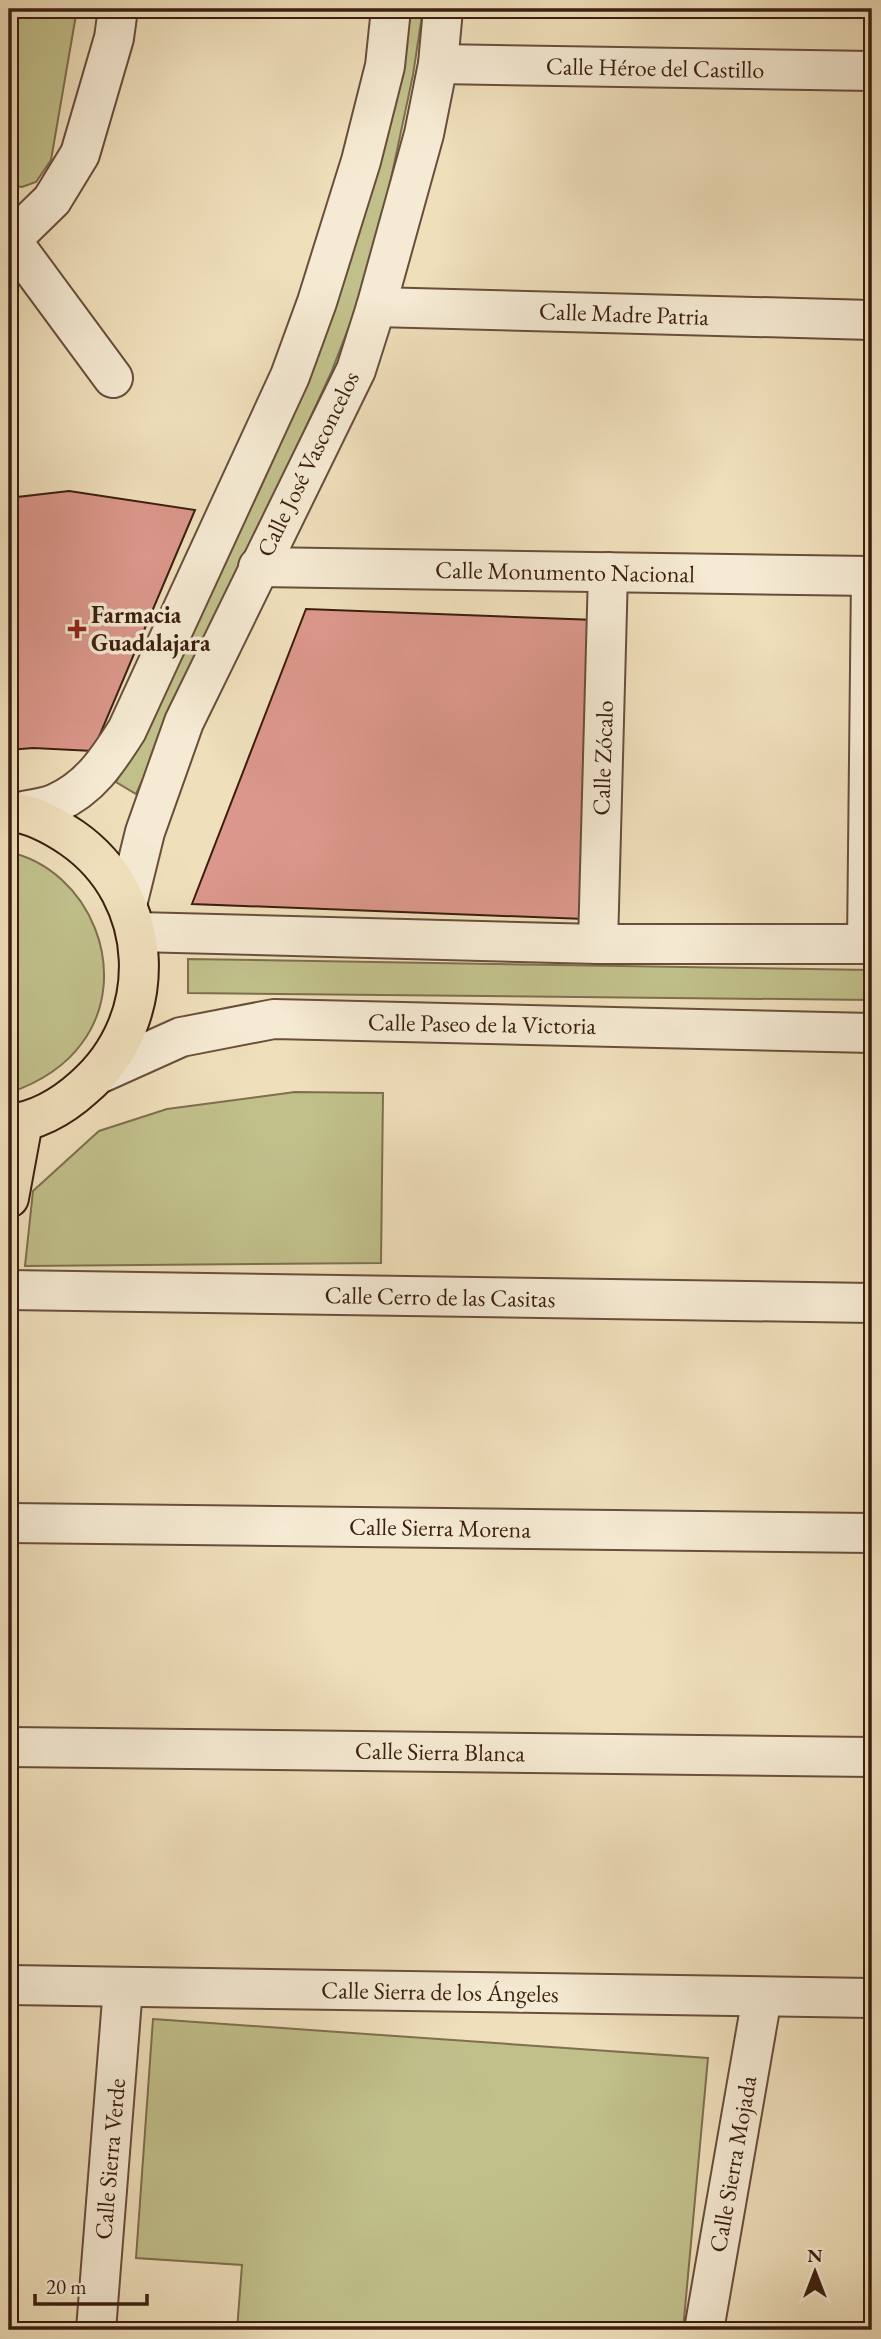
<svg xmlns="http://www.w3.org/2000/svg" width="881" height="2339" font-family="'EB Garamond',serif">
  <rect width="100%" height="100%" fill="#efdfbb"/>
  <filter id="stains"><feTurbulence type="fractalNoise" baseFrequency=".00286" numOctaves="4"/><feColorMatrix values="0 0 0 0 .2 0 0 0 0 .09 0 0 0 0 .02 0 0 0 .5 -.17"/></filter>
  <radialGradient id="worn" r=".72"><stop offset=".6" stop-color="#630" stop-opacity="0"/><stop offset="1" stop-color="#630" stop-opacity=".3"/></radialGradient>
  <g fill="#c1c08b" stroke="#7e6f4e" stroke-width="2">
    <path d="M9,9h68l-26,151 -15,22 -14,5 -13,-2z"/>
    <path d="M407,9h16l-10,66 -31,146 -17,64 -34,88 -195,421 -20,-12 92,-189z"/>
    <path d="M9,852c81,18 124,122 73,191 -18,25 -44,40 -73,50z"/>
    <path d="M188,959l684,11v30l-684,-7z"/>
    <path d="M295,1092l88,1 -2,170 -356,3 8,-75 66,-60 68,-22z"/>
    <path d="M153,2019l555,39 -25,272h-446l5,-65 -106,-7z"/>
  </g>
  <g fill="#db978b" stroke="#3c1e10" stroke-width="2">
    <path d="M69,491l126,19 -102,241 -60,-3 -24,2v-252z"/>
    <path d="M306,609l290,11 -12,299 -392,-15z"/>
  </g>
  <g fill="none" stroke-linecap="round" stroke-linejoin="round">
    <defs>
      <g id="minor">
        <path d="M438,64l434,7"/>
        <path d="M9,237l104,141"/>
        <path d="M11,240l41,-40 28,-46 34,-116 4,-29"/>
        <path d="M376,307l496,13"/>
        <path d="M258,567l614,9"/>
        <path d="M19,812c12,-3 26,-4 37,-9 34,-15 52,-43 71,-73l163,-354 27,-74 44,-141 24,-95 6,-57"/>
        <path d="M127,905l18,-73 39,-110 172,-352 20,-63 48,-173 14,-70 5,-55"/>
        <path d="M137,932l461,12h274"/>
        <path d="M598,944l10,-372"/>
        <path d="M867,944l4,-368"/>
        <path d="M101,1073l80,-36 93,-18 598,14"/>
        <path d="M9,1290l863,13"/>
        <path d="M9,1523l863,10"/>
        <path d="M9,1747l863,10"/>
        <path d="M9,1985l863,13"/>
        <path d="M96,2330l27,-343"/>
        <path d="M704,2330l58,-333"/>
      </g>
      <g id="major">
        <path d="M9,811c23,3 44,14 63,27 85,59 89,182 12,249 -21,19 -47,34 -75,37"/>
        <path d="M9,1198l14,-76"/>
      </g>
    </defs>
    <use href="#minor" stroke="#694e3b" stroke-width="42"/>
    <use href="#major" stroke="#3c1e10" stroke-width="42"/>
    <use href="#minor" stroke="#f5ead3" stroke-width="38"/>
    <use href="#major" stroke="#efdfbb" stroke-width="38"/>
  </g>
  <path fill="#8f2418" stroke="#f5ead3" stroke-width="2.5" d="M73.5 618.5h7v7h7v7h-7v7h-7v-7h-7v-7h7z"/>
  <g text-anchor="middle" stroke-width="7" stroke-linejoin="round" paint-order="stroke">
    <g font-size="24" fill="#3c1e10" stroke="#f5ead3">
      <text transform="translate(655 68) rotate(1)" y="8">Calle Héroe del Castillo</text>
      <text transform="translate(624 314) rotate(2)" y="8">Calle Madre Patria</text>
      <text transform="translate(308 464) rotate(-64)" y="8">Calle José Vasconcelos</text>
      <text transform="translate(565 572) rotate(1)" y="8">Calle Monumento Nacional</text>
      <text transform="translate(603 758) rotate(-88)" y="8">Calle Zócalo</text>
      <text transform="translate(482 1024) rotate(1)" y="8">Calle Paseo de la Victoria</text>
      <text transform="translate(440 1297) rotate(1)" y="8">Calle Cerro de las Casitas</text>
      <text transform="translate(440 1528) rotate(1)" y="8">Calle Sierra Morena</text>
      <text transform="translate(440 1752) rotate(1)" y="8">Calle Sierra Blanca</text>
      <text transform="translate(440 1992) rotate(1)" y="8">Calle Sierra de los Ángeles</text>
      <text transform="translate(110 2159) rotate(-85)" y="8">Calle Sierra Verde</text>
      <text transform="translate(733 2164) rotate(-80)" y="8">Calle Sierra Mojada</text>
    </g>
    <g font-size="24" font-weight="bold" fill="#3c1e10" stroke="#f5ead3" text-anchor="start">
      <text x="91" y="623">Farmacia<tspan x="91" dy="28">Guadalajara</tspan></text>
    </g>
  </g>
  <rect width="881" height="2339" fill="none" stroke="#efdfbb" stroke-width="35"/>
  <rect x="10" y="10" width="860" height="2318" fill="none" stroke="#3c1e10" stroke-width="3.5"/>
  <rect x="18" y="18" width="846" height="2304" fill="none" stroke="#3c1e10" stroke-width="2"/>
  <g transform="translate(815 2272)" stroke="#f5ead3" stroke-width="5" paint-order="stroke">
  <path d="M0-5L12 26L0 18L-12 26Z" fill="#3c1e10"/>
  <text y="-10" font-size="19" font-weight="bold" text-anchor="middle" fill="#3c1e10">N</text>
  </g>
  <path d="M35 2294v10h112v-10" fill="none" stroke="#3c1e10" stroke-width="3.5"/>
  <text x="46" y="2294" font-size="21" fill="#3c1e10" stroke="#f5ead3" stroke-width="5" paint-order="stroke">20 m</text>
  <rect width="100%" height="100%" filter="url(#stains)"/>
  <rect width="100%" height="100%" fill="url(#worn)"/>
</svg>
